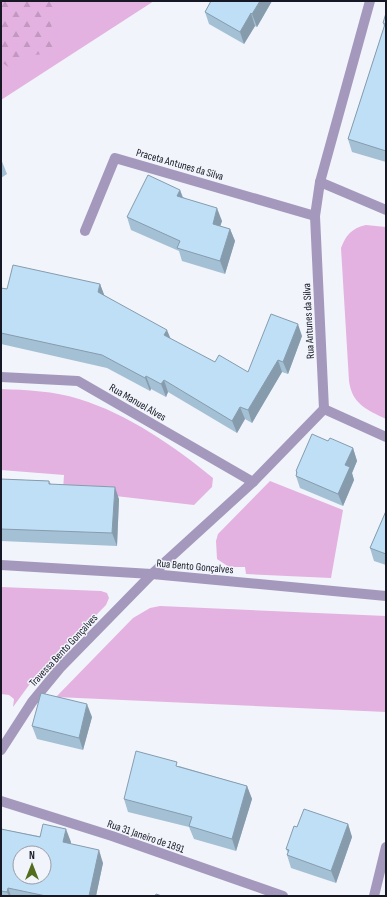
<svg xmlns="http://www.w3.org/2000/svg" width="387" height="897" font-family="'Sofia Sans Condensed',sans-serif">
  <defs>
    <pattern id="forest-firs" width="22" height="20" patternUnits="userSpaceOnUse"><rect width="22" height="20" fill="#e3b2e0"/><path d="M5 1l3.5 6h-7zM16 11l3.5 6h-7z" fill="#c298c0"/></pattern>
  </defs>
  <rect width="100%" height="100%" fill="#f2f4fb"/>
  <g fill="#e3b2e0">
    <path d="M1,1h153l-153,99z"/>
    <path d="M366,225l20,2v192c-19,-9 -34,-15 -37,-38l-8,-133c5,-13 11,-20 25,-23z"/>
    <path d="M1,389c26,1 53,2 78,10 49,15 95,47 134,79l-1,9 -18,18 -131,-15 1,-15 -63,-5z"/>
    <path d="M270,481l73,29 -12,68 -85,-4 -1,-7h-16l-12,-8 -1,-18 2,-7z"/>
    <path d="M1,587l100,4 6,2 2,5 -3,7 -53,54 -21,22 -19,26 1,-8 -5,-4 -8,-1z"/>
    <path d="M160,606l226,10v96l-330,-15 77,-79 17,-10z"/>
  </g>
  <path fill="url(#forest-firs)" d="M1,1h71l-15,3 -6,15 3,34 -20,2 -24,13 -9,-6z"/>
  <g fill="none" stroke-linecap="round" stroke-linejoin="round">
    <g stroke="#a499bc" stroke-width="10">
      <path d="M320,182l66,28"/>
      <path d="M85,231l30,-73 200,58"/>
      <path d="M1,377l77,4 175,101"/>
      <path d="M324,409l62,28"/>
      <path d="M1,565l151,9 234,22"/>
      <path d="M1,750l31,-48 28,-34 92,-94 101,-92 71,-73 -9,-193 5,-34 50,-181"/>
      <path d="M1,801l111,35 171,60"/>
      <path d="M374,896l12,-49"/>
    </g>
  </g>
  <g fill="#a4c0d4">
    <path d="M211,1h61l-15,26 -2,-1 -11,18 -35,-20 -4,-12z"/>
    <path d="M386,13v149l-34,-10 -4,-13 36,-112 -1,-4z"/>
    <path d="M1,159l6,15 -6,4z"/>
    <path d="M180,190l3,7 39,24 -2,5 10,3 5,12 -10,33 -43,-13 -3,-10 -48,-21 -4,-13z"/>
    <path d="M100,284l4,11 66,44 45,23 33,10 54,-36 -14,38 -6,-2 -30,51 -7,-4 -8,14 -69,-41 -2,5 -15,-8 -1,2 -43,-23 -106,-24v-56l6,1z"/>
    <path d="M328,441l25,7 4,13 -5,12 2,7 -11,26 -43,-18 -4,-12v-5z"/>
    <path d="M1,479l48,2 2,3 68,15 -2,47 -116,-5z"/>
    <path d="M386,511v54l-12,-4 -4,-13z"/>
    <path d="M92,717l-9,33 -46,-11 -5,-13z"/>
    <path d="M179,766l68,20 5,13 -16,52 -42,-12 -5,-12 -61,-15 -4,-13z"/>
    <path d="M348,824l4,13 -16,46 -45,-15 -4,-13 1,-2 -2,-4 11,-22z"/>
    <path d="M1,829l70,13 -1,2 33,19 -7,33h-95z"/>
  </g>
  <g fill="#869cad">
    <path d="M260,1h12l-15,26 -5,-13z"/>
    <path d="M251,13l4,13 -11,18 -4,-12z"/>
    <path d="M180,190l4,12 -7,-6z"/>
    <path d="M217,208l5,13 -5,15 -4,-12z"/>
    <path d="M230,229l5,12 -10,33 -5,-13z"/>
    <path d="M100,284l5,13 -7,-5z"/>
    <path d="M298,324l4,12 -14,38 -5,-12z"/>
    <path d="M167,330l5,12 -8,-7z"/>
    <path d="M278,360l4,12 -30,51 -4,-13z"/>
    <path d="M146,376l5,13 -1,2 -5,-13z"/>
    <path d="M164,380l4,12 -2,5 -5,-13z"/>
    <path d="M240,407l5,12 -8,14 -5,-12z"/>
    <path d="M353,448l4,13 -5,12 2,7 -11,26 -5,-12 7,-29z"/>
    <path d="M115,487l4,12 -2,47 -5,-13z"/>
    <path d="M87,704l5,13 -9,33 -4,-12z"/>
    <path d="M247,786l5,13 -16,52 -4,-12z"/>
    <path d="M348,824l4,13 -16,46 -5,-12z"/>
    <path d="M66,829l5,13 -3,13 -5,-13z"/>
    <path d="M99,850l4,13 -7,33h-7z"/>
    <path d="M8,888l3,8h-2l-2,-4z"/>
  </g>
  <g fill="#bfdff7" stroke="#869cad" fill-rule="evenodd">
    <path d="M211,1h49l-8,13 -1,-1 -11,19 -35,-20z"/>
    <path d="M386,13v138l-38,-12 37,-115 -2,-1z"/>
    <path d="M148,175l32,15 -3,6 40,12 -4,16 17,5 -10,32 -43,-13 3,-7 -53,-24z"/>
    <path d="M13,265l87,19 -2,8 69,38 -3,5 51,27 4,-7 29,17 23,-58 27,10 -15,38 -5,-2 -30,50 -8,-3 -8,14 -68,-41 -3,4 -15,-8 -1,2 -43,-23 -101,-22v-45l6,1z"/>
    <path d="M312,434l16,7 2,-3 23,10 -8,17 5,2 -12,27 -42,-18 1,-4 -1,-1z"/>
    <path d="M1,479l48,2v3l66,3 -3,46 -111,-4z"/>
    <path d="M386,511v43l-16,-6z"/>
    <path d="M41,693l46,11 -8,34 -47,-12z"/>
    <path d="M136,751l41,11 -1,4 71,20 -15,53 -43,-13 3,-9 -68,-18z"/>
    <path d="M304,809l44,15 -17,47 -44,-16 2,-5 -3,-1 8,-23 3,1z"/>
    <path d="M43,824l23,5 -3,13 36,8 -10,46h-43l-38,-8 -1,4 -6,-1v-62l39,8zM20,853h24v24h-24z"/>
    <path d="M156,894l6,2h-7z"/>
  </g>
  <g text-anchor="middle" stroke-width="3" stroke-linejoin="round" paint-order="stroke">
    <g font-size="11" fill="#161925" stroke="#f2f4fb">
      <text transform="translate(180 164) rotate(16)" y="4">Praceta Antunes da Silva</text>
      <text transform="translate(308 321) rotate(-93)" y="4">Rua Antunes da Silva</text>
      <text transform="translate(138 402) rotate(30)" y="4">Rua Manuel Alves</text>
      <text transform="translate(195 566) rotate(5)" y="4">Rua Bento Gonçalves</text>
      <text transform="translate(63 650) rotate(-47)" y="4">Travessa Bento Gonçalves</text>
      <text transform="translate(146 836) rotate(19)" y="4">Rua 31 Janeiro de 1891</text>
    </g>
  </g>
  <rect width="387" height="897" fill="none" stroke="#161925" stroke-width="4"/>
  <g transform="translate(32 865)"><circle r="19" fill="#f2f4fb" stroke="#9a9ca5"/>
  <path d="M0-3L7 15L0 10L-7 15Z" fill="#546c1d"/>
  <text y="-6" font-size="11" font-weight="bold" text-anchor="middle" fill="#161925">N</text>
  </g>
</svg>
